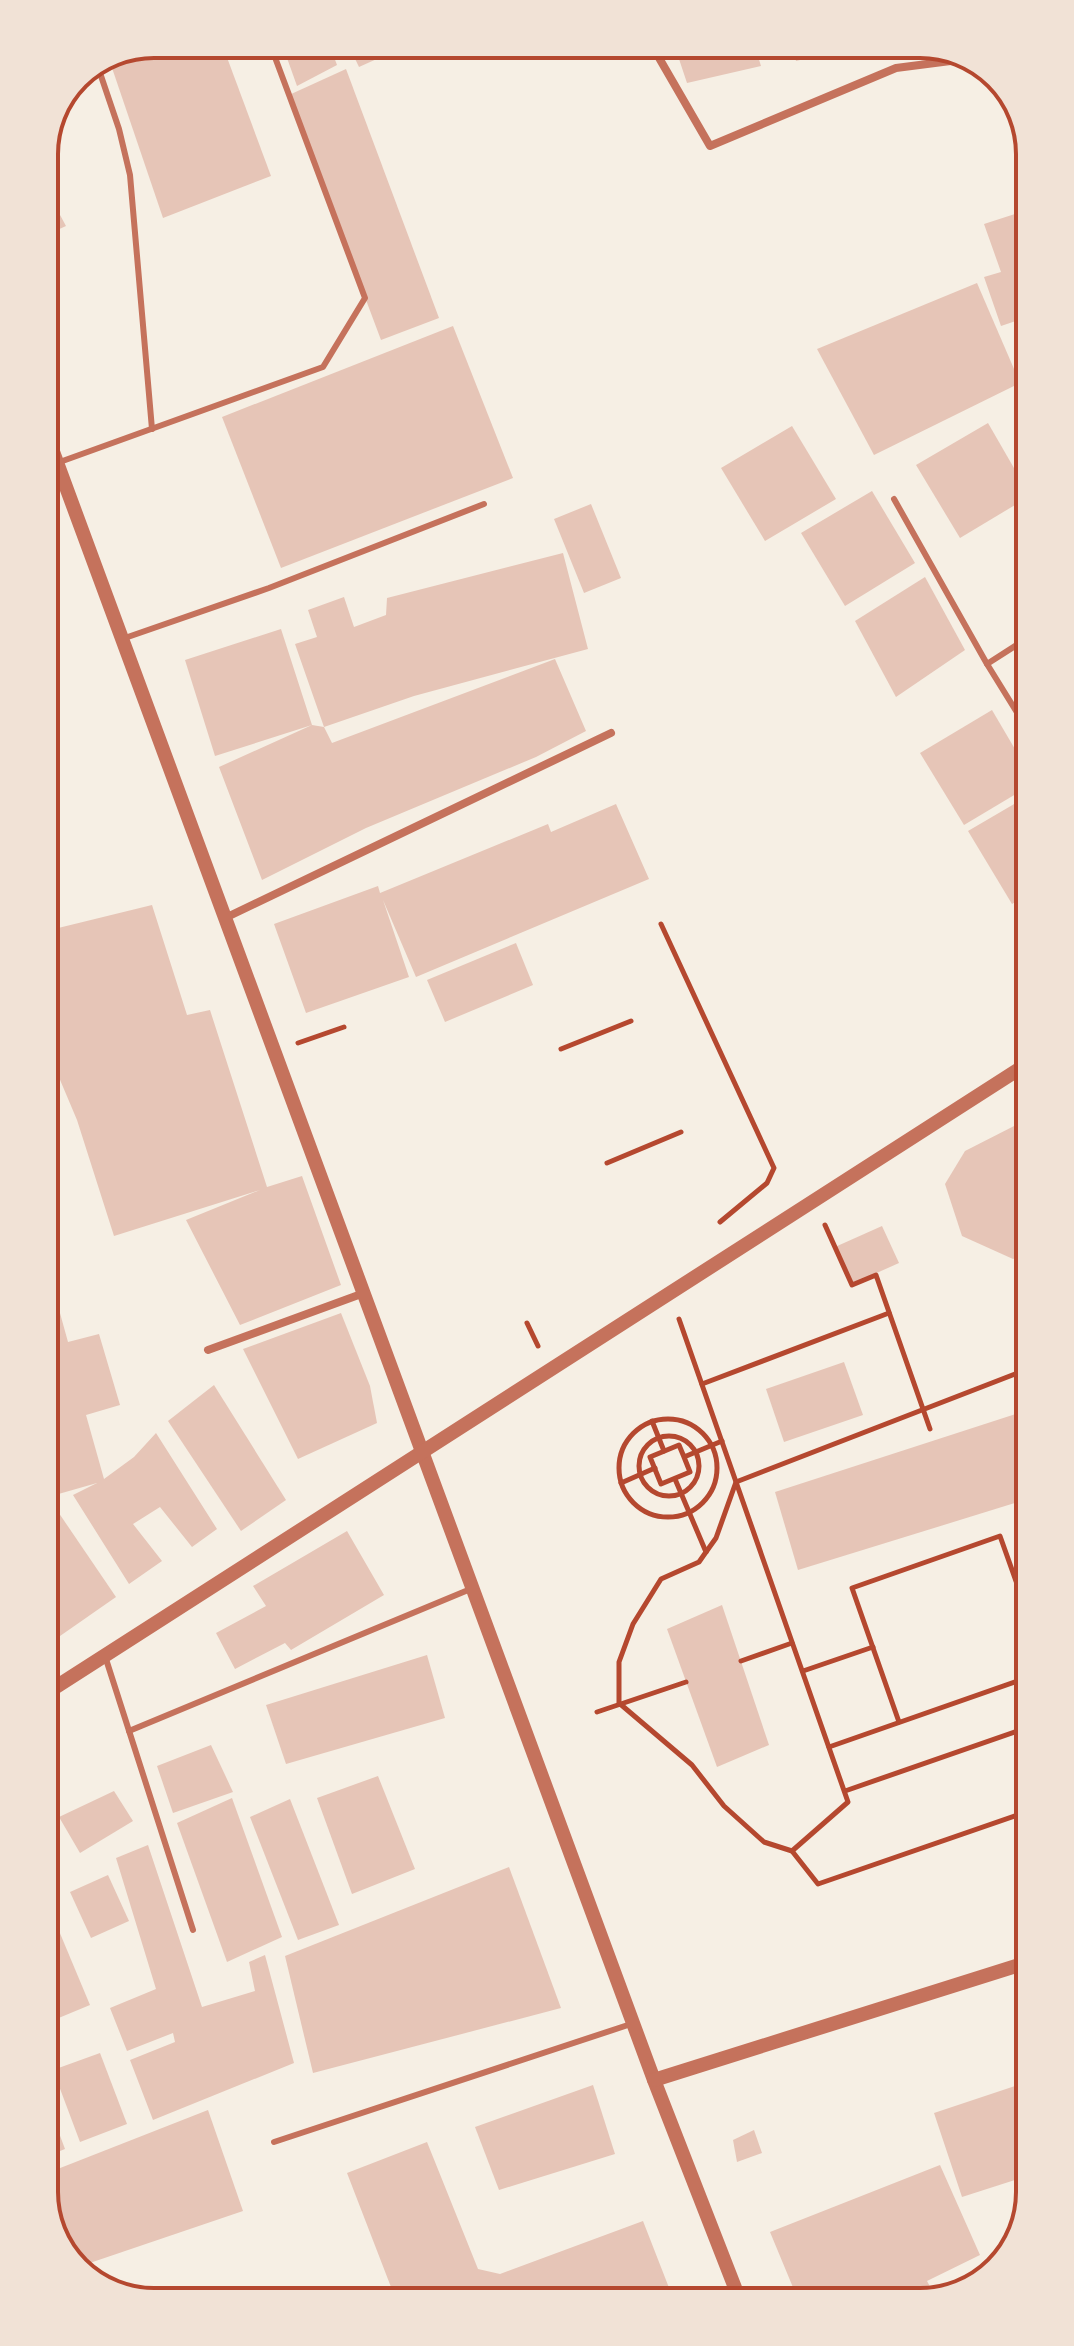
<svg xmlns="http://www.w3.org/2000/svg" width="1074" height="2346" font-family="'Golos Text',sans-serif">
  <rect width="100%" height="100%" fill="#f6efe4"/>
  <g fill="#e6c5b7">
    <path d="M154,44h68l49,132 -108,42 -53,-156z"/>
    <path d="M282,44h47l8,21 -40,21z"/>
    <path d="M348,44h62l-51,23z"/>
    <path d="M674,44h80l7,22 -74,17z"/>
    <path d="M792,44h48l1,6 -45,11z"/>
    <path d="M346,69l93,249 -58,22 -92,-245z"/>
    <path d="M47,191l19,35 -22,10v-44z"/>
    <path d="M1024,211l1,107 -24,8 -17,-49 17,-5 -17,-48z"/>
    <path d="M977,283l43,100 -146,72 -57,-106z"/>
    <path d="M453,326l60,152 -232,90 -59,-151z"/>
    <path d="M988,423l37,64v12l-65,39 -44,-73z"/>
    <path d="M792,426l44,73 -71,42 -44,-73z"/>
    <path d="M872,491l43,72 -70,43 -44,-73z"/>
    <path d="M591,504l30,74 -37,15 -30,-74z"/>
    <path d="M563,553l25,96 -174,47 -90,31 8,16 223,-84 31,72 -50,26 -170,71 -104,52 -43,-113 93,-42 -97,31 -30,-96 96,-31 31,96 12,2 -29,-83 22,-7 -9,-27 36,-13 10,30 32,-12 1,-17z"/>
    <path d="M925,577l40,73 -69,47 -41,-76z"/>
    <path d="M992,710l34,58v20l-62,37 -44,-72z"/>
    <path d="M1026,797v98l-14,9 -44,-73z"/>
    <path d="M616,804l33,75 -233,98 -33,-77 26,77 -103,36 -32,-89 104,-38 2,7 168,-69 3,8z"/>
    <path d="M152,905l35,110 23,-5 57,177 35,-11 39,109 -101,40 -54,-105 74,-30 -146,46 -37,-116 -30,-71 -1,-118z"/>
    <path d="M516,943l17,42 -88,37 -18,-42z"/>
    <path d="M1020,1123l7,2v129l-14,5 -51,-23 -17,-52 20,-33z"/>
    <path d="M882,1226l17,37 -47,21 -17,-37z"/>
    <path d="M55,1295l13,47 31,-8 21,71 -34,10 18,64 30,-22 22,-24 61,96 -25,18 -32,-40 -27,17 29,37 -33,23 -56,-89 24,-12 -49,14 -1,-200z"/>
    <path d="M341,1313l29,73 7,37 -79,36 -55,-110z"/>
    <path d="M844,1362l19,53 -79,27 -18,-53z"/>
    <path d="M214,1385l72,115 -45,31 -73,-110z"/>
    <path d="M1028,1410v89l-230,71 -23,-78z"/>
    <path d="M50,1500l66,97 -56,39 -12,-18z"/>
    <path d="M347,1531l37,64 -93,55 -6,-7 -50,26 -19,-36 50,-27 -13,-20z"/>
    <path d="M722,1605l47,140 -52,22 -50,-138z"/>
    <path d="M427,1655l18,63 -159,46 -20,-59z"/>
    <path d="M211,1745l22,47 -60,21 -16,-47z"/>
    <path d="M378,1776l37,93 -63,25 -35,-96z"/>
    <path d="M114,1791l19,30 -53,32 -21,-36z"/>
    <path d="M232,1798l50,139 -55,25 -50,-139z"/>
    <path d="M290,1799l49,126 -41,15 -48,-123z"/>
    <path d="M148,1845l54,162 53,-16 -6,-29 16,-7 29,108 -141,57 -23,-60 45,-18 -2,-9 -46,18 -17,-43 46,-19 -40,-131z"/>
    <path d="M509,1867l52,141 -248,65 -28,-117z"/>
    <path d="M108,1875l21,46 -38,17 -21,-46z"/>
    <path d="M49,1907l41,98 -41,17z"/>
    <path d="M100,2053l27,71 -47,18 -27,-72z"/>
    <path d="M1030,2081v94l-68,22 -28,-84z"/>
    <path d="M593,2085l22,69 -116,36 -24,-63z"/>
    <path d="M50,2109l15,40 -15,6z"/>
    <path d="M208,2110l35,101 -165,56 -28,-39v-56z"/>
    <path d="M754,2130l8,23 -25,9 -4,-22z"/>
    <path d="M427,2142l51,127 22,5 143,-53 30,77 -277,2 -49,-127z"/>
    <path d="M940,2165l40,90 -53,26 8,15 -138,1 -27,-65z"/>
  </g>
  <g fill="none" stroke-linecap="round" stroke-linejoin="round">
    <g stroke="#b5482f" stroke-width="5">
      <path d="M661,924l113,244 -7,15 -47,39"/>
      <path d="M298,1043l46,-16"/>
      <path d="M561,1049l70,-28"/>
      <path d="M607,1163l74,-31"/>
      <path d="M825,1225l27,60 24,-10 54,154"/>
      <path d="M679,1319l169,483 -56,49"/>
      <path d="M527,1323l11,23"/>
      <path d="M1028,1369l-292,113 -20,56 -10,14 -7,10 -38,17 -28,45 -14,38v41l73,62 32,41 40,36 28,9 26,33 211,-73"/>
      <path d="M702,1384l187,-71"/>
      <circle cx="668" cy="1468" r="49"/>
      <path d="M652,1421l12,30"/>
      <circle cx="669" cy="1466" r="30"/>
      <path d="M684,1457l-5,-12 -29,12 11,27 29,-12 -6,-15 38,-16"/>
      <path d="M675,1479l31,73"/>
      <path d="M621,1483l34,-15"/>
      <path d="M741,1661l51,-18"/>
      <path d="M803,1671l70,-24"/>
      <path d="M597,1712l89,-30"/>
      <path d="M899,1722l-47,-134 148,-52 28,79"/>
      <path d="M829,1747l200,-70"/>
      <path d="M845,1791l184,-64"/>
    </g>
    <g stroke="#c5725c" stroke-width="6">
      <path d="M98,67l21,62 11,46 22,254"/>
      <path d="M57,463l266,-96 42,-69 -95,-254"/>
      <path d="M894,499l93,165"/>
      <path d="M122,639l147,-51 215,-84"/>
      <path d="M1026,639l-39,25 39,63"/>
      <path d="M105,1656l88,274"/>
      <path d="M129,1731l344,-143"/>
      <path d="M274,2142l360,-119"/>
    </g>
    <g stroke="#c5725c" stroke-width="8">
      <path d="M651,44l59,102 186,-78 70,-9"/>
      <path d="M225,918l386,-185"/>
      <path d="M208,1350l156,-57"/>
    </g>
    <g stroke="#c5725c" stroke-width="14">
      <path d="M45,430l609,1650 85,218"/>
      <path d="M48,1692l979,-628"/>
      <path d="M654,2080l375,-118"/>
    </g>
  </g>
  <path d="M0 0H1074V2346H0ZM154 58H920A96 96 0 0 1 1016 154V2192A96 96 0 0 1 920 2288H154A96 96 0 0 1 58 2192V154A96 96 0 0 1 154 58Z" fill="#f1e2d6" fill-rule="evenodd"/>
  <path fill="none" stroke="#b5482f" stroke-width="4" d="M154 58H920A96 96 0 0 1 1016 154V2192A96 96 0 0 1 920 2288H154A96 96 0 0 1 58 2192V154A96 96 0 0 1 154 58Z"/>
</svg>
